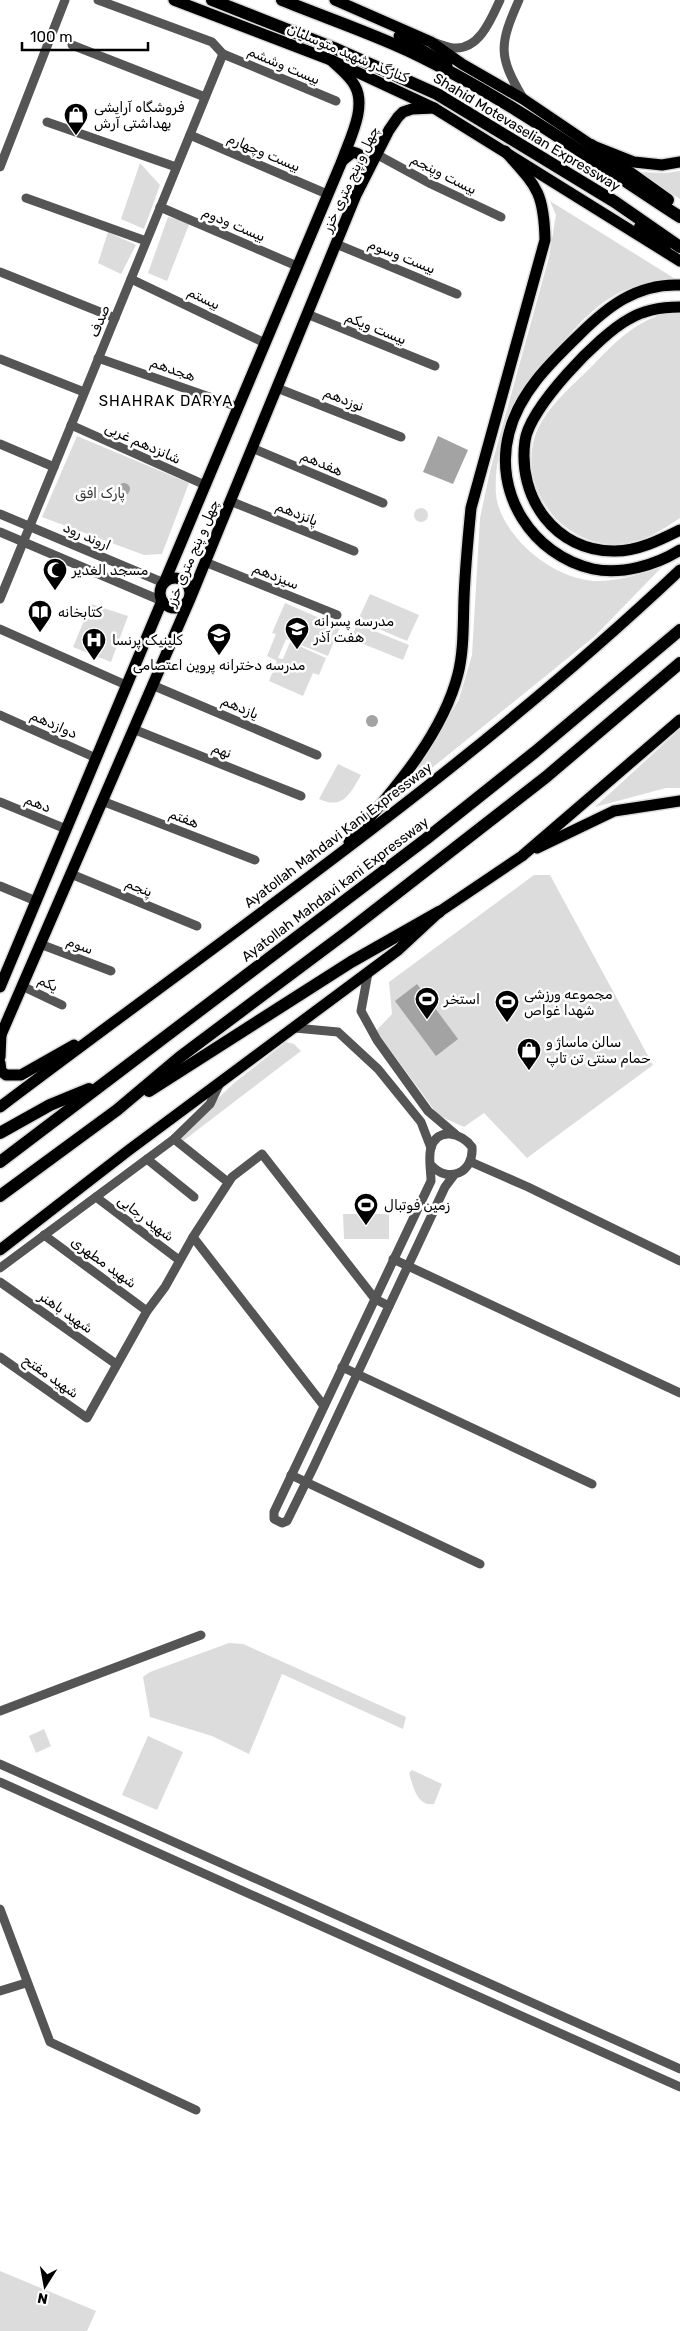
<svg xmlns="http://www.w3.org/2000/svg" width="680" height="2331" font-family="Rubik,Cairo,sans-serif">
  <rect width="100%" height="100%" fill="#fff"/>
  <g fill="#dcdcdc">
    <path d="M140,163l20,22 -16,44 -23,-10z"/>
    <path d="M680,171v28l-43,-27 28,1z"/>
    <path d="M550,201l127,79c-57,1 -82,25 -117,65 -15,17 -32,33 -43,53 -13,23 -27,81 -19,107 12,38 56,73 96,76 22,1 46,-7 67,-13l-66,68 -199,161 47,-70 16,-28 13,-44 8,-137 10,-47 59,-214 7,-42z"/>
    <path d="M168,217l22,5 -23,59 -19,-8z"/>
    <path d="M108,232l28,13 -15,29 -23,-11z"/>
    <path d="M680,311v207c-20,13 -37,25 -62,26 -55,3 -100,-55 -83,-108 10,-29 39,-51 60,-73 24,-25 49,-49 85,-52z"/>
    <path d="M77,436l112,47 -27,71 -18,1 -102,-38z"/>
    <circle cx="421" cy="515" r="7"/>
    <path d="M370,594l49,21 -12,26 -49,-21z"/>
    <path d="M285,603l55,24 -12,29 -42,-17 -8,19 5,1 7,-17 36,16 -7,17 -6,-2 -10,23 -34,-15 8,-20 -10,-5 9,-22 -4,-1z"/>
    <path d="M91,604l37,12 -17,46 -38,-15z"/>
    <path d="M357,624l52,21 -6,15 -52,-21z"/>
    <path d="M680,729v59h-14l-71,19z"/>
    <path d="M338,764l23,11c-11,19 -18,35 -42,24z"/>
    <path d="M534,875h16l103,190 -126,93 -43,-45 -20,14 -26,-12 -62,-84 16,-17 -3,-32z"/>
    <path d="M286,1042l8,2 7,7 -118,90 -5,-4 56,-54z"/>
    <path d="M343,1214h46v25h-45z"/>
    <path d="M229,1643l14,1 163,73 -3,12 -121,-55 -33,80 -37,-18 -62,-19 -7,-40 7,-5z"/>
    <path d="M44,1729l7,17 -15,7 -7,-17z"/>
    <path d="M148,1736l35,16 -26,58 -35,-15z"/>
    <path d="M412,1770l30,14 -8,20c-17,3 -21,-18 -25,-31z"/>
    <path d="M0,2271l96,40 -9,20h-87z"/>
  </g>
  <g fill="#a3a3a3">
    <path d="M438,436l30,14 -15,34 -30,-12z"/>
    <circle cx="124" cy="489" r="6"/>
    <circle cx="372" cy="721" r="6"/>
    <path d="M417,984l41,55 -22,17 -41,-55z"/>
  </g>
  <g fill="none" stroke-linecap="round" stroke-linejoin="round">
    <defs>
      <g id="major">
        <path d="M174,0l157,60 103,48 246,153"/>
        <path d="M335,0l96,42 31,22 61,35 68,46 43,17 28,3 18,-3"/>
        <path d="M399,36l48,29"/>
        <path d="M342,161l11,-9c13,3 12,10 9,21"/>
        <path d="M680,285c-43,-2 -73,22 -101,50 -29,28 -60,58 -70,98 -16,60 23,122 84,136 29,6 63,-4 87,-19"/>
        <path d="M680,307c-17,0 -36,3 -51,12 -30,16 -100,89 -104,122 -8,57 31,111 90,110 23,0 45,-11 65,-21"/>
        <circle cx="175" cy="593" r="15"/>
        <path d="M164,583l178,-422c7,-21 25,-53 13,-75 -5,-10 -16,-18 -24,-26"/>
        <path d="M349,842c41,-48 93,-105 109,-168 6,-24 5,-50 6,-75 1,-30 4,-60 7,-91l74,-268c-1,-49 -9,-54 -40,-89"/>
        <path d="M537,848l77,-37 66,-10"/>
        <path d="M0,987l162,-386"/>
        <path d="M0,1037l190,-438 166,-404 33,-65 9,-13 5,-5 9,-3 22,-1"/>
        <path d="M0,1057l1,-23"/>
        <path d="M0,1063l1,8 5,4h15l53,-30"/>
        <path d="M0,1107c230,-174 470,-338 680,-537"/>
        <path d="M0,1250l129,-100 269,-200 41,-38 83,-56 158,-136"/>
      </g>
      <g id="highway">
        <path d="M212,0l122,48 103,46 178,108 65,45"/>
        <path d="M282,0c42,17 86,32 127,51 95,45 183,109 271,166"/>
        <path d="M591,145l77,55"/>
        <path d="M640,227l25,23"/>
        <path d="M149,1091l202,-129 88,-50"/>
        <path d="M0,1133l50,-28 39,-16"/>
        <path d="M0,1162l426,-323 109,-87 145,-122"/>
        <path d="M0,1196l117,-86 63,-53 167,-125 199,-155 134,-114"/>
      </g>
    </defs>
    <use href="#major" stroke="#dbdbdb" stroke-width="14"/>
    <use href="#highway" stroke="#dbdbdb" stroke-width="15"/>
    <g stroke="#555" stroke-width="9">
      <path d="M98,0l114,42 11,12 113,47"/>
      <path d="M519,0c-20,45 -21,56 4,98"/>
      <path d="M436,43c6,2 13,5 20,5 24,0 35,-29 44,-48"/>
      <path d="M72,45l133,52"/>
      <path d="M47,122l129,45"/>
      <path d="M190,135l137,59"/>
      <path d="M376,154l55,30 70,33"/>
      <path d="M0,167l65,-167"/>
      <path d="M26,198l120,43"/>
      <path d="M160,207l137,59"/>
      <path d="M336,244l121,50"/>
      <path d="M0,272l115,46"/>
      <path d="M131,279l134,64"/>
      <path d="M307,314l128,52"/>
      <path d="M98,358l140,49"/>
      <path d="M0,359l84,33"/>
      <path d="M277,388l124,49"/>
      <path d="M71,425l134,60"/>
      <path d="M0,444l54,23"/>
      <path d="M252,448l131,55"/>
      <path d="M230,501l124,50"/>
      <path d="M0,514l164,69"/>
      <path d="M0,532l162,69"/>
      <path d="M205,562l132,53"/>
      <path d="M0,599l223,-545"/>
      <path d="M0,629l126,56"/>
      <path d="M152,685l165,70"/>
      <path d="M0,715l96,43"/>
      <path d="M133,729l168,67"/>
      <path d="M102,801l153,59"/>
      <path d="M0,802l66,27"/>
      <path d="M71,874l126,52"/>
      <path d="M0,886l36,15"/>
      <path d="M40,944l71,27"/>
      <path d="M368,973l-7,38 16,29 51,71 27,23"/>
      <path d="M22,986l40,19"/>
      <path d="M295,1028l43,4 40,37 43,53 10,26"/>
      <path d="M174,1139l50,40"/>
      <path d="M147,1159l47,38"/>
      <path d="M471,1162l57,25 152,74"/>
      <path d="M431,1165c17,19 43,8 41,-18 -10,-14 -35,-21 -41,1 -3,9 0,23 0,33l-157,331v7l8,4 5,-2 27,-55 131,-279 9,-12"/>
      <path d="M96,1197l83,63"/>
      <path d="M44,1235l103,76"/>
      <path d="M193,1237l131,169"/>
      <path d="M393,1259l287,134"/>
      <path d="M0,1268l174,-129 36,-35 10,-21"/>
      <path d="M0,1282l116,82"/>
      <path d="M0,1357l87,61 60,-107 18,-24 28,-50 39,-60 30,-23 113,145 14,7"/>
      <path d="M342,1367l250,117"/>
      <path d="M291,1475l189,89"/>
      <path d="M0,1711l201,-76"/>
      <path d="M0,1764l680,305"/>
      <path d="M0,1782l680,305"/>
      <path d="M0,1909l50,133 146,68"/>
      <path d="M0,1991l26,-8"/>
    </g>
    <use href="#major" stroke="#000" stroke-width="11"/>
    <use href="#highway" stroke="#000" stroke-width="12"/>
  </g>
  <defs>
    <symbol id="shop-pin" viewBox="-11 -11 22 30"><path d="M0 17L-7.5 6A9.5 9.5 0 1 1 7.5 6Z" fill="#000" stroke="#fff"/><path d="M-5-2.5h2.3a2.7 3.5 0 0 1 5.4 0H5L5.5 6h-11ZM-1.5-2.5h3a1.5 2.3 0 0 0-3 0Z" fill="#fff"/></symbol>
    <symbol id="mosque-pin" viewBox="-11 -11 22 30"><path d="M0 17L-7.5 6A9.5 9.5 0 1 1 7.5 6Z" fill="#000" stroke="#fff"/><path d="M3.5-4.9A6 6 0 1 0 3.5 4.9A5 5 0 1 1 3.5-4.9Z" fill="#fff"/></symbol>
    <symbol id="library-pin" viewBox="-11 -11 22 30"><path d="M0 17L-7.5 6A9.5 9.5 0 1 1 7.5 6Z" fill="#000" stroke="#fff"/><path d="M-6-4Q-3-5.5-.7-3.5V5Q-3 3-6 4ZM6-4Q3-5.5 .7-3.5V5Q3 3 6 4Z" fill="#fff"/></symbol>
    <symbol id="school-pin" viewBox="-11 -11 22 30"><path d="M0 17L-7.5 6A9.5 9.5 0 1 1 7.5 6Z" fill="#000" stroke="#fff"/><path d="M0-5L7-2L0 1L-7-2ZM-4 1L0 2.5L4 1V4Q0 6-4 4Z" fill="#fff"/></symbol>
    <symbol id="hospital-pin" viewBox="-11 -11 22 30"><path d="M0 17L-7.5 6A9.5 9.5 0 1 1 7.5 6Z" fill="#000" stroke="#fff"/><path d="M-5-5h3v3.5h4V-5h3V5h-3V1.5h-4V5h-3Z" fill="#fff"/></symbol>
    <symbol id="stadium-pin" viewBox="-11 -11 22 30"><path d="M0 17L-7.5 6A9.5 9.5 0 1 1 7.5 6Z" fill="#000" stroke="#fff"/><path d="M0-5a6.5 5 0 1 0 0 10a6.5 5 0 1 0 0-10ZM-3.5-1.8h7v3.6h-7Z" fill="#fff"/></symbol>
  </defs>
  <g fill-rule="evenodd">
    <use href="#shop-pin" x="62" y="101" width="28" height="38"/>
    <use href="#mosque-pin" x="41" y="556" width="28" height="38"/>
    <use href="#library-pin" x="26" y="598" width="28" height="38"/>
    <use href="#school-pin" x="283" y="615" width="28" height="38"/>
    <use href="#school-pin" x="205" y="621" width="28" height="38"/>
    <use href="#hospital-pin" x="80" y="626" width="28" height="38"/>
    <use href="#stadium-pin" x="413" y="985" width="28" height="38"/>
    <use href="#stadium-pin" x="493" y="988" width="28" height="38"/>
    <use href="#shop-pin" x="515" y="1036" width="28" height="38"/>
    <use href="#stadium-pin" x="352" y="1191" width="28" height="38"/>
  </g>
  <g text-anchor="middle" stroke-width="5" stroke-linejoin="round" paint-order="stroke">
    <g font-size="14" fill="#000" stroke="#fff">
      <text transform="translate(348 53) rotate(23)" y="5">کنارگذر شهید متوسلیان</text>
      <text transform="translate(284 65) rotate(23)" y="5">بیست وششم</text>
      <text transform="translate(527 132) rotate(31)" y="5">Shahid Motevaselian Expressway</text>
      <text transform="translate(264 152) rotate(23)" y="5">بیست وچهارم</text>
      <text transform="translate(444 174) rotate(27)" y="5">بیست وپنجم</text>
      <text transform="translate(350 179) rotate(-65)" y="5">چهل و پنج متری خزر</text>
      <text transform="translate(234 224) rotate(23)" y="5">بیست ودوم</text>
      <text transform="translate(402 256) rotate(22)" y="5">بیست وسوم</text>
      <text transform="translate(204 298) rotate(26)" y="5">بیستم</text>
      <text transform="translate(99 321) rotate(-68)" y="5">صدف</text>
      <text transform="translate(376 328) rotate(22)" y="5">بیست ویکم</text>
      <text transform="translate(173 369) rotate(19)" y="5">هجدهم</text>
      <text transform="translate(344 399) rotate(22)" y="5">نوزدهم</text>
      <text transform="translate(143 443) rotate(24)" y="5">شانزدهم غربی</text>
      <text transform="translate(322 463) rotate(23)" y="5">هفدهم</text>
      <text transform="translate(297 513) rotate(22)" y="5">پانزدهم</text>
      <text transform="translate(87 536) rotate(23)" y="5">اروند رود</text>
      <text transform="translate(192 553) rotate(-67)" y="5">چهل و پنج متری خزر</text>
      <text transform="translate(276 576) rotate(22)" y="5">سیزدهم</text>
      <text transform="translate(240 707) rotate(23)" y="5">یازدهم</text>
      <text transform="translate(54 724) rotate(24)" y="5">دوازدهم</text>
      <text transform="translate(222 750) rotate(22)" y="5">نهم</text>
      <text transform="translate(38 803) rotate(22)" y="5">دهم</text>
      <text transform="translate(184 818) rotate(21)" y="5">هفتم</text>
      <text transform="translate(338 835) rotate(-37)" y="5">Ayatollah Mahdavi Kani Expressway</text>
      <text transform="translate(139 887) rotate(22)" y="5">پنجم</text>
      <text transform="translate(335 889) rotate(-37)" y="5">Ayatollah Mahdavi kani Expressway</text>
      <text transform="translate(80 945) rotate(21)" y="5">سوم</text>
      <text transform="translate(48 983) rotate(25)" y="5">یکم</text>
      <text transform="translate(146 1218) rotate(37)" y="5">شهید رجایی</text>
      <text transform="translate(104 1262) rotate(36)" y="5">شهید مطهری</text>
      <text transform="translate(66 1312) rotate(35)" y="5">شهید باهنر</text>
      <text transform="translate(51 1376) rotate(35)" y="5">شهید مفتح</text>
    </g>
    <g font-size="14" fill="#000" stroke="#fff" text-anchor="start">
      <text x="94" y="112">فروشگاه آرایشی<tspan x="94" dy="16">بهداشتی آرش</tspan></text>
      <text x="72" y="575">مسجد الغدیر</text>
      <text x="58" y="617">کتابخانه</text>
      <text x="314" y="626">مدرسه پسرانه<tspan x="314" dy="16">هفت آذر</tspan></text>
      <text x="112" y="645">کلینیک پرنسا</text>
      <text x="219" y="670" text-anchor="middle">مدرسه دخترانه پروین اعتصامی</text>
      <text x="524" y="999">مجموعه ورزشی<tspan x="524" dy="16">شهدا غواص</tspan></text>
      <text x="444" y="1004">استخر</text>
      <text x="546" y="1047">سالن ماساژ و<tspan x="546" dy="16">حمام سنتی تن تاپ</tspan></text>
      <text x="384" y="1210">زمین فوتبال</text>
    </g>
    <g font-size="14" fill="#333" stroke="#fff">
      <text x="100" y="498">پارک افق</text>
    </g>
    <g font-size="15" letter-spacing="1" fill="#000" stroke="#fff">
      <text x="166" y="406">SHAHRAK DARYA</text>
    </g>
  </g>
  <g transform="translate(45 2286) rotate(191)" stroke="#ffffff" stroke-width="4" paint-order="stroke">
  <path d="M0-4L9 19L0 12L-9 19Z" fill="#000000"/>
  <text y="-8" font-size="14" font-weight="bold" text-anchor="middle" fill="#000000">N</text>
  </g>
  <path d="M22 42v8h126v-8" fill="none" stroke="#000000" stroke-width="2.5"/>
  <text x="30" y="42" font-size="15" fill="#000000" stroke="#ffffff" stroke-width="4" paint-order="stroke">100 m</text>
</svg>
